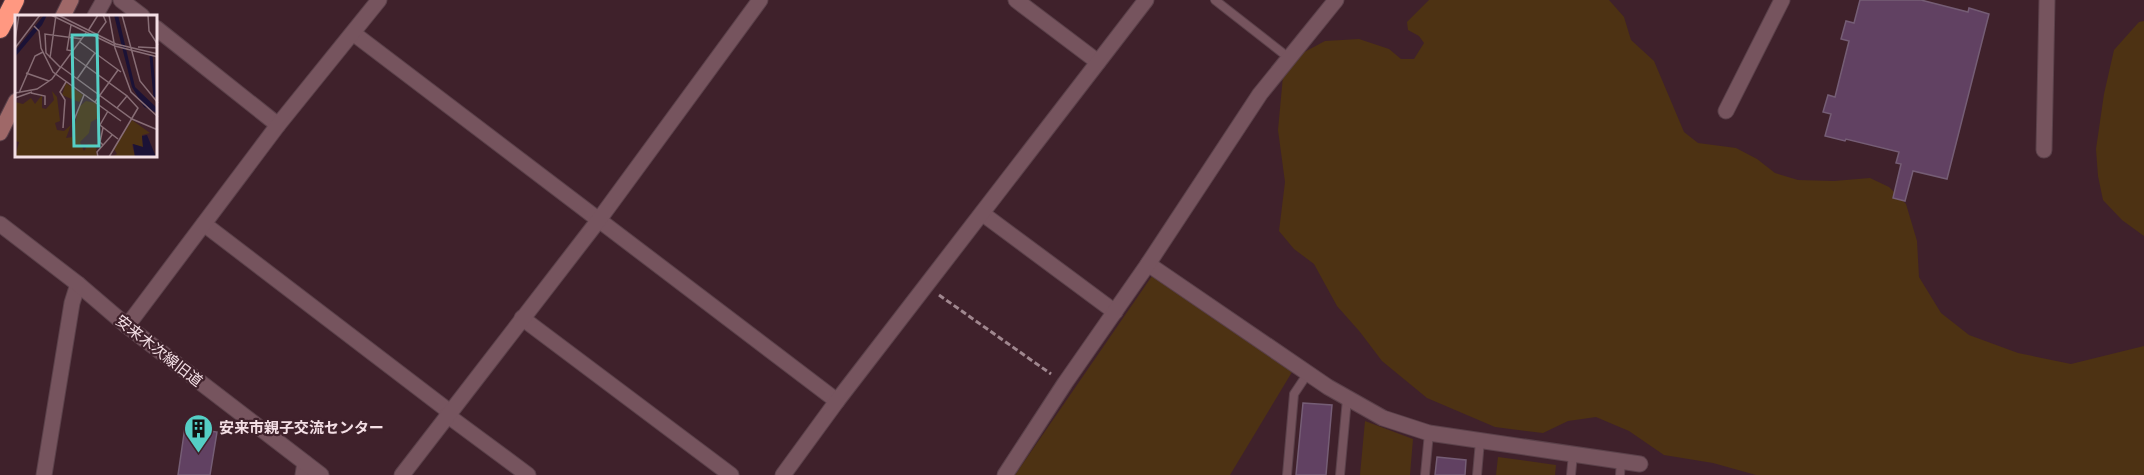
<svg xmlns="http://www.w3.org/2000/svg" width="2144" height="475" font-family="'Public Sans','Noto Sans JP',sans-serif">
  <rect width="100%" height="100%" fill="#3f212b"/>
  <g fill="#4d3213">
    <path d="M1429,0h180l15,17 7,23 23,21 30,71 14,11 38,5 21,11 18,14 23,7 36,1 36,-3 19,9 17,17 11,37 2,36 22,36 28,22 49,18 53,11 73,-18v129h-388l-43,-12 -49,-8 -35,-24 -33,-14 -28,4 -25,12 -48,-6 -68,-29 -45,-37 -22,-29 -23,-26 -23,-42 -20,-15 -15,-18 6,-49 -7,-52 5,-54 12,-19 30,-16 34,-2 30,10 12,10h13l10,-16 -5,-7 -11,-6 -1,-8z"/>
    <path d="M2144,21v215l-22,-16 -19,-20 -5,-24 -2,-27 8,-55 10,-44 25,-28z"/>
    <path d="M1152,276l140,96 -62,103h-215z"/>
    <path d="M1365,421l48,18 -3,36h-50z"/>
    <path d="M1498,457l58,8 -1,10h-59z"/>
  </g>
  <g fill="#614162" stroke="#755d75" stroke-width="1.5">
    <path d="M1860,0h61l47,12 1,-4 20,6 -42,165 -34,-8 -8,30 -12,-3 8,-34 -5,-1 3,-11 -53,-13 -1,2 -20,-5 6,-22 -8,-2 5,-17 7,2 14,-56 -8,-2 5,-18 8,2z"/>
    <path d="M1303,403l29,2 -6,70h-30z"/>
    <path d="M185,427l32,5 -7,43h-32z"/>
    <path d="M1437,457l29,3 -1,15h-30z"/>
  </g>
  <g fill="none" stroke-linecap="round" stroke-linejoin="round">
    <defs>
      <g id="service">
        <path d="M1215,0l74,58"/>
        <path d="M1287,475l7,-81 14,-21"/>
        <path d="M1340,475l7,-76"/>
        <path d="M1425,475l4,-42"/>
        <path d="M1477,475l3,-34"/>
        <path d="M1571,475l2,-21"/>
        <path d="M1620,475l1,-14"/>
      </g>
      <g id="minor">
        <path d="M121,0l21,16"/>
        <path d="M1016,0l82,62"/>
        <path d="M95,16l9,-16"/>
        <path d="M156,28l122,97"/>
        <path d="M353,33l484,368"/>
        <path d="M1726,111l56,-111"/>
        <path d="M2044,150l3,-150"/>
        <path d="M983,214l132,98"/>
        <path d="M204,224l246,188"/>
        <path d="M1148,264l180,123 55,31 46,15 211,31"/>
        <path d="M522,318l209,157"/>
        <path d="M127,326l151,-201 101,-125"/>
        <path d="M447,415l81,60"/>
        <path d="M44,475l28,-172 6,-19"/>
        <path d="M303,475l2,-12"/>
        <path d="M402,475l196,-254 162,-221"/>
        <path d="M783,475l54,-74 309,-401"/>
        <path d="M1005,475l60,-92 83,-119 112,-170 76,-94"/>
      </g>
      <path id="tertiary" d="M0,224l78,60 49,42 194,149"/>
      <g id="secondary">
        <path d="M63,16l8,-16"/>
        <path d="M0,133l16,-32"/>
      </g>
      <path id="motorway" d="M0,29l15,-29"/>
    </defs>
    <use href="#service" stroke="#5b414a" stroke-width="10"/>
    <use href="#minor" stroke="#5b414a" stroke-width="17"/>
    <use href="#tertiary" stroke="#5b414a" stroke-width="17"/>
    <use href="#secondary" stroke="#5b414a" stroke-width="17"/>
    <use href="#motorway" stroke="#5b414a" stroke-width="20"/>
    <path stroke="#a0878f" stroke-width="3" stroke-dasharray="6 3" stroke-linecap="butt" d="M939,295l112,79"/>
    <use href="#service" stroke="#76545e" stroke-width="8"/>
    <use href="#minor" stroke="#76545e" stroke-width="15"/>
    <use href="#tertiary" stroke="#76545e" stroke-width="15"/>
    <use href="#secondary" stroke="#9f6868" stroke-width="15"/>
    <use href="#motorway" stroke="#ff9881" stroke-width="18"/>
  </g>
  <defs>
    <symbol id="building-pin" viewBox="-11 -11 22 30"><path d="M0 17L-7.5 6A9.5 9.5 0 1 1 7.5 6Z" fill="#55cec5" stroke="#3f212b"/><path d="M-4-6H4V6H1V3H-1V6H-4ZM-2.5-4.3h1.7v1.8h-1.7ZM.8-4.3h1.7v1.8H.8ZM-2.5-1h1.7V.8h-1.7ZM.8-1h1.7V.8H.8Z" fill="#111"/></symbol>
  </defs>
  <g fill-rule="evenodd">
    <use href="#building-pin" x="182" y="412" width="33" height="45"/>
  </g>
  <g text-anchor="middle" stroke-width="4.5" stroke-linejoin="round" paint-order="stroke">
    <g font-size="15" fill="#f4dfe5" stroke="#3f212b">
      <text transform="translate(159 351) rotate(38)" y="5">安来木次線旧道</text>
    </g>
    <g font-size="15" font-weight="bold" fill="#f4dfe5" stroke="#3f212b" text-anchor="start">
      <text x="219" y="433">安来市親子交流センター</text>
    </g>
  </g>
  <g transform="translate(15 15)">
    <rect width="142" height="142" fill="#3f212b"/>
    <path d="M51,68l17,12 -4,7 -17,-7zM37,76l5,6 3,24 -5,2 2,7 7,1 7,-6 -5,13 6,-1 7,-30 7,-6 10,2 2,15 -7,4 -2,11 -9,9 4,9 4,-7h8l1,13h-82l4,-15 -4,-1v-39l8,2 8,-6 4,6 7,-9v13l4,1 8,-9zM117,105l18,13 -8,2 1,12 -11,-3 3,13h-24l6,-3 -3,-5z" fill="#4d3213"/>
    <path d="M29,0h3l-5,10 -27,32v-6zM99,0h4l17,72 22,21v5l-13,-6 -12,-20zM132,120l9,22h-21l-2,-13 10,3 -1,-11z" fill="#1b1236"/>
    <path fill="none" stroke="#1b1236" stroke-width="3" d="M136,41l4,41"/>
    <path fill="none" stroke="#876d75" stroke-width="1.5" d="M36,0l64,31 43,11M43,0l58,29 42,10M94,0l6,33 16,44 27,25M107,0l18,66 18,22M133,0l1,16 9,14M56,10l-4,25 6,1M19,11l5,5 2,17 12,24 68,49M73,16l10,-16M83,18l8,-11 -3,-7M0,25l4,-25M65,27l41,30M123,32l20,1M0,33l25,-33M56,40l56,41 -10,12M35,43l6,-43M46,52l71,52 26,11M46,53l-15,-15 -1,-19 37,5M11,58l23,8M62,64l18,-26M0,78l22,-4 15,-10 34,-46M4,78l16,-37 8,-4M16,78l14,3v9M0,83l17,-6M80,87l23,-32M93,96l-8,14 18,14M59,105l10,-25M48,113l2,-28 -5,-8 6,-10M88,130l-3,-3 3,-14M83,142l-1,-5 15,-17M94,142l29,-49 -11,-12"/>
    <path fill="#55cec5" fill-opacity="0.15" stroke="#55cec5" stroke-width="3" d="M57,20h25l2,111h-25z"/>
    <rect width="142" height="142" fill="none" stroke="#f4dfe5" stroke-width="3"/>
  </g>
</svg>
